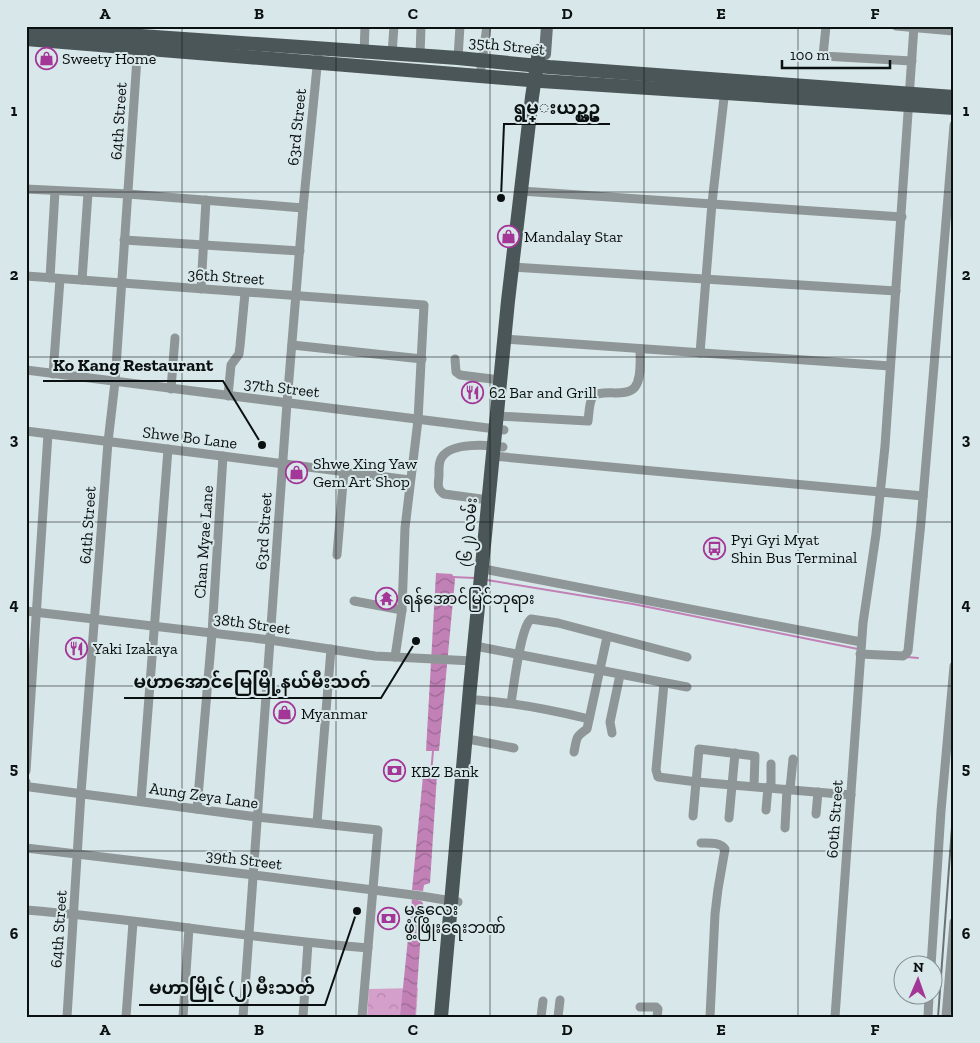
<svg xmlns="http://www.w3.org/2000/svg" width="980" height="1043" font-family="'Zilla Slab','Noto Sans Myanmar',serif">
  <defs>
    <pattern id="park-crowns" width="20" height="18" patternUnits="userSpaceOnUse" patternTransform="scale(1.25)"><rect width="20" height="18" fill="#d49fca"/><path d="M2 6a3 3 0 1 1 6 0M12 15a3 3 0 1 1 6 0" fill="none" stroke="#b588ac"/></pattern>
    <pattern id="water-waves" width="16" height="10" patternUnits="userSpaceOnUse" patternTransform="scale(1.25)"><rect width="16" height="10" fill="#c181b6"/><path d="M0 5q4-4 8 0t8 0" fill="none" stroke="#9b6893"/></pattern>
  </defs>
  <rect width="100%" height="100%" fill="#d8e7e9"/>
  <path fill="url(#park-crowns)" d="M418,988l-2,29h-49l2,-28z"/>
  <g fill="url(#water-waves)">
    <path d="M436,573l16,1 3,5 -16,172h-13z"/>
    <path d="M426,772h9l2,3 -7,108 -6,2 -1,6 -11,-1 11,-114z"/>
    <path d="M412,899l9,2 2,2 -8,114h-15z"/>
  </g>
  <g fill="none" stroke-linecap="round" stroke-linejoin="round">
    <g stroke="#c181b6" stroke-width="2">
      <path d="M452,577l23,1"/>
      <path d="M487,580l146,24 225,45"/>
      <path d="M907,657l11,1"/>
      <path d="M431,774l2,-23"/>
    </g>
    <g stroke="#8f9697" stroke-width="9">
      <path d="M826,26l-3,30 89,5"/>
      <path d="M896,26l58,5"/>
      <path d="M364,54l1,-28"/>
      <path d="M392,54l2,-28"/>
      <path d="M420,56l1,-30"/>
      <path d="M458,58l2,-32"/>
      <path d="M480,75l7,-49"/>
      <path d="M26,189l102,5 175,14"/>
      <path d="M521,191l381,26"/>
      <path d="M124,240l176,11"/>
      <path d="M512,267l384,24"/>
      <path d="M26,276l398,29 -6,115 -13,108 -3,82 -7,47"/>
      <path d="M50,278l5,-87"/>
      <path d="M82,280l6,-87"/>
      <path d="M201,289l5,-89"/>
      <path d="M504,339l386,27"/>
      <path d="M292,345l130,14"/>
      <path d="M700,353l12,-150 13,-114"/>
      <path d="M455,359l1,13 4,3 40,5"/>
      <path d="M26,370l478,60"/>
      <path d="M53,374l7,-95"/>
      <path d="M171,389l4,-51"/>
      <path d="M228,396l3,-31 8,-11 1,-8 5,-53"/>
      <path d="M497,416l91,5c1,-7 1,-17 4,-23 6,-11 34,1 43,-11 7,-9 5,-27 5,-38"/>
      <path d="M26,431l384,49"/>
      <path d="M493,456l430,40"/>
      <path d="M489,500l-45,-6c-7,-4 -6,-10 -5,-18 0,-6 -1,-14 3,-19 10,-15 46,-12 61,-10"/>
      <path d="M337,555l7,-84"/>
      <path d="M489,570l372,72"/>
      <path d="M354,601l48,9"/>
      <path d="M26,611l244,29 105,16 98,5"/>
      <path d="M475,646l212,41"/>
      <path d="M860,654l43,2 3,-2 2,-3 13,-129 33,-397"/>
      <path d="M664,683l-8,87 2,7 39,5 154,13"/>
      <path d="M477,700c39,3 75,10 112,19"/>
      <path d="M511,703c3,-17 9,-75 20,-84l27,4 129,34"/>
      <path d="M612,733l-2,-11 10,-47"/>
      <path d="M473,740l41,8"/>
      <path d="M574,752c3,-14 1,-15 13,-23l20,-92"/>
      <path d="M26,771l22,-337"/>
      <path d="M26,782l1,4 3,1 227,30 121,13 -16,187"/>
      <path d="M771,788v-24"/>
      <path d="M790,789l3,-30"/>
      <path d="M141,801l27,-352"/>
      <path d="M197,809l15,-176 11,-177"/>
      <path d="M766,810l2,-23"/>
      <path d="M816,814l2,-22"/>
      <path d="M693,816l6,-67 56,7 -1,30"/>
      <path d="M729,818l6,-65"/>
      <path d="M317,823l14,-174"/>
      <path d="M785,828l2,-39"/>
      <path d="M701,843c9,0 19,-1 24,6l-7,40 -3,25 -5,103"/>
      <path d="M26,848l228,27 167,21 37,6"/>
      <path d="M26,910c115,9 228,29 342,38"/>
      <path d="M931,966l10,-155 13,-145"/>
      <path d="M640,1007h16l2,2 -1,8"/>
      <path d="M67,1017l14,-224 27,-351 7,-60 23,-339"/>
      <path d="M126,1017l7,-95"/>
      <path d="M183,1017l6,-89"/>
      <path d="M243,1017l44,-614 16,-195 15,-151"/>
      <path d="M303,1017l5,-74"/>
      <path d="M541,1017l2,-16"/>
      <path d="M558,1017l2,-17"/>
      <path d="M835,1017l28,-394 13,-89 9,-88 29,-420"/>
      <path d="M928,1017l1,-21"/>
      <path d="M946,1017l8,-95"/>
    </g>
    <path stroke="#677072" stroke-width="12" d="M545,54l2,-28"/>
    <g stroke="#4b5658" stroke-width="14">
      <path d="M26,28l432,30 91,9 405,30"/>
      <path d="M26,39l515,42 413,27"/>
      <path d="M441,1017l29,-329 38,-387 24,-204 7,-46"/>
    </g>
    <path stroke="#697274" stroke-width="2" d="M938,1017l16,-217"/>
  </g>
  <path fill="none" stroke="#0b1011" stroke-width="1" stroke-opacity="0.55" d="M182,26v991M336,26v991M490,26v991M644,26v991M798,26v991M26,192h928M26,357h928M26,522h928M26,686h928M26,851h928"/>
  <defs>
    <symbol id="shop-ring" viewBox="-11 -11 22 22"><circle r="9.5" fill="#d8e7e9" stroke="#a33696" stroke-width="1.5"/><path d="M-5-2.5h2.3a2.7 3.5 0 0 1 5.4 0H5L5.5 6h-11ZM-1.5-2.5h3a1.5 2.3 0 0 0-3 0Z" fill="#a33696"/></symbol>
    <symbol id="restaurant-ring" viewBox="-11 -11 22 22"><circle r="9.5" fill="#d8e7e9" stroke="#a33696" stroke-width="1.5"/><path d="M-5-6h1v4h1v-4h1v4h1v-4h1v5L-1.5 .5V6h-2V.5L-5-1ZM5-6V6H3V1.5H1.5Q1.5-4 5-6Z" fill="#a33696"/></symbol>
    <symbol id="bus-ring" viewBox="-11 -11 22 22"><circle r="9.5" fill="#d8e7e9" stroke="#a33696" stroke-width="1.5"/><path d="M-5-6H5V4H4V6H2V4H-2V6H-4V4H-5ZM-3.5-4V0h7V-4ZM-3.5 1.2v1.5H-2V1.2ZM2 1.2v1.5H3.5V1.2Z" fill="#a33696"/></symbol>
    <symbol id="temple-ring" viewBox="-11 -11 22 22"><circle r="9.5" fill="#d8e7e9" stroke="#a33696" stroke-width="1.5"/><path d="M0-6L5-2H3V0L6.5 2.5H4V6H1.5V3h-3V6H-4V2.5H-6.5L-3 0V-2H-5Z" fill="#a33696"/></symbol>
    <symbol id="bank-ring" viewBox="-11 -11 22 22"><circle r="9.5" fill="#d8e7e9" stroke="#a33696" stroke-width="1.5"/><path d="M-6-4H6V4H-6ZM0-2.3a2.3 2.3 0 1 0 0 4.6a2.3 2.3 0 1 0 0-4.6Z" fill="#a33696"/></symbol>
  </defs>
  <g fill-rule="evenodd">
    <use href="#shop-ring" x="34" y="46" width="25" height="25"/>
    <use href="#shop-ring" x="496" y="224" width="25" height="25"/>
    <use href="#restaurant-ring" x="460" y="380" width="25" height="25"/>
    <use href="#shop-ring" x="284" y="460" width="25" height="25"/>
    <use href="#bus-ring" x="702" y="536" width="25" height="25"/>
    <use href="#temple-ring" x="374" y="586" width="25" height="25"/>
    <use href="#restaurant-ring" x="64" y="636" width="25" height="25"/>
    <use href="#shop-ring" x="272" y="700" width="25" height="25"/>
    <use href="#bank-ring" x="382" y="758" width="25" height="25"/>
    <use href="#bank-ring" x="376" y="906" width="25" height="25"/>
  </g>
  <g text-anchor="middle" stroke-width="4" stroke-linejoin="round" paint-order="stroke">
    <g font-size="16" fill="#0b1011" stroke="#d8e7e9">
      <text transform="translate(507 45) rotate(6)" y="6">35th Street</text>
      <text transform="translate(118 121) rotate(-86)" y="6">64th Street</text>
      <text transform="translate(296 127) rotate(-84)" y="6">63rd Street</text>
      <text transform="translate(226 276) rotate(4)" y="6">36th Street</text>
      <text transform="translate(282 387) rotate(7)" y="6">37th Street</text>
      <text transform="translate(190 437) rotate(7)" y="6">Shwe Bo Lane</text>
      <text transform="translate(87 525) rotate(-86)" y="6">64th Street</text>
      <text transform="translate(263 531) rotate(-86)" y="6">63rd Street</text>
      <text transform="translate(468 532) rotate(-85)" y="6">(၆၂) လမ်း</text>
      <text transform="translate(203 542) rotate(-86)" y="6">Chan Myae Lane</text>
      <text transform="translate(252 623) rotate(8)" y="6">38th Street</text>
      <text transform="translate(204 795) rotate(8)" y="6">Aung Zeya Lane</text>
      <text transform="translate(834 819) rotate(-86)" y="6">60th Street</text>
      <text transform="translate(244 859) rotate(7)" y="6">39th Street</text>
      <text transform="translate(58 929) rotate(-86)" y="6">64th Street</text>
    </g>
    <g font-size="16" fill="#0b1011" stroke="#d8e7e9" text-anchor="start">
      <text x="62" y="64">Sweety Home</text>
      <text x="524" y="242">Mandalay Star</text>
      <text x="489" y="398">62 Bar and Grill</text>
      <text x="313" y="469">Shwe Xing Yaw<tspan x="313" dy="18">Gem Art Shop</tspan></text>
      <text x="731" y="545">Pyi Gyi Myat<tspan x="731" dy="18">Shin Bus Terminal</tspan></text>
      <text x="403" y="604">ရန်အောင်မြင်ဘုရား</text>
      <text x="93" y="654">Yaki Izakaya</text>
      <text x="301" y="719">Myanmar</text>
      <text x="411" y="777">KBZ Bank</text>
      <text x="404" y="915">မန္တလေး<tspan x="404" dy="18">ဖွံ့ဖြိုးရေးဘဏ်</tspan></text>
    </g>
  </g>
  <path fill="none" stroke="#0b1011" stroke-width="2" d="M501 198L504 124H610M262 445L223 381H43M416 641L381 698H124M357 911L325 1005H139"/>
  <g fill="#0b1011" stroke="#d8e7e9" stroke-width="2">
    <circle cx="501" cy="198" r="5"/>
    <circle cx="262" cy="445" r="5"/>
    <circle cx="416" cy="641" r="5"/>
    <circle cx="357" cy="911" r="5"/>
  </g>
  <g font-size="18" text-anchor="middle" font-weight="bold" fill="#0b1011" stroke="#d8e7e9" stroke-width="4" stroke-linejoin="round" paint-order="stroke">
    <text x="557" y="114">ရွမ္းယဥ္ယဥ္</text>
    <text x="133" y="371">Ko Kang Restaurant</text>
    <text x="252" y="688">မဟာအောင်မြေမြို့နယ်မီးသတ်</text>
    <text x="232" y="994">မဟာမြိုင် (၂) မီးသတ်</text>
  </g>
  <rect width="980" height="1043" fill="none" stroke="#d8e7e9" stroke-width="55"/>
  <g transform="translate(918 980) rotate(2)"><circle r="24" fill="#d8e7e9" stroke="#869193"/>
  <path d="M0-4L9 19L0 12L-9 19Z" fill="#a33696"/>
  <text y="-8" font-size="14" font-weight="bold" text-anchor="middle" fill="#0b1011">N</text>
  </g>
  <path d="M782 60v8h108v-8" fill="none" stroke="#0b1011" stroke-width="2.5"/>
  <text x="790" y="60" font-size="15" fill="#0b1011" stroke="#d8e7e9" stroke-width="4" paint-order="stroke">100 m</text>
  <rect x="28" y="28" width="924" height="988" fill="none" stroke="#0b1011" stroke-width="2"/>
  <g font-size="16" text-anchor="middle" font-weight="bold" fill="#0b1011">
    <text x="105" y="19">A</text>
    <text x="259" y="19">B</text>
    <text x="413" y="19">C</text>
    <text x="567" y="19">D</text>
    <text x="721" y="19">E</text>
    <text x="875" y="19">F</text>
    <text x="14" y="116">1</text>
    <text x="966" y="116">1</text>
    <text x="14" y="280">2</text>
    <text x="966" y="280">2</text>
    <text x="14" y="445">3</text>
    <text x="966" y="445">3</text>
    <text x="14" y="610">4</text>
    <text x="966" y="610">4</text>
    <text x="14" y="774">5</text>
    <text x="966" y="774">5</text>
    <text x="14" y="939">6</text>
    <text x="966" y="939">6</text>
    <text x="105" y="1035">A</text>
    <text x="259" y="1035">B</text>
    <text x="413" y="1035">C</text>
    <text x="567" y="1035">D</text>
    <text x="721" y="1035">E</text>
    <text x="875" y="1035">F</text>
  </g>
</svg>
